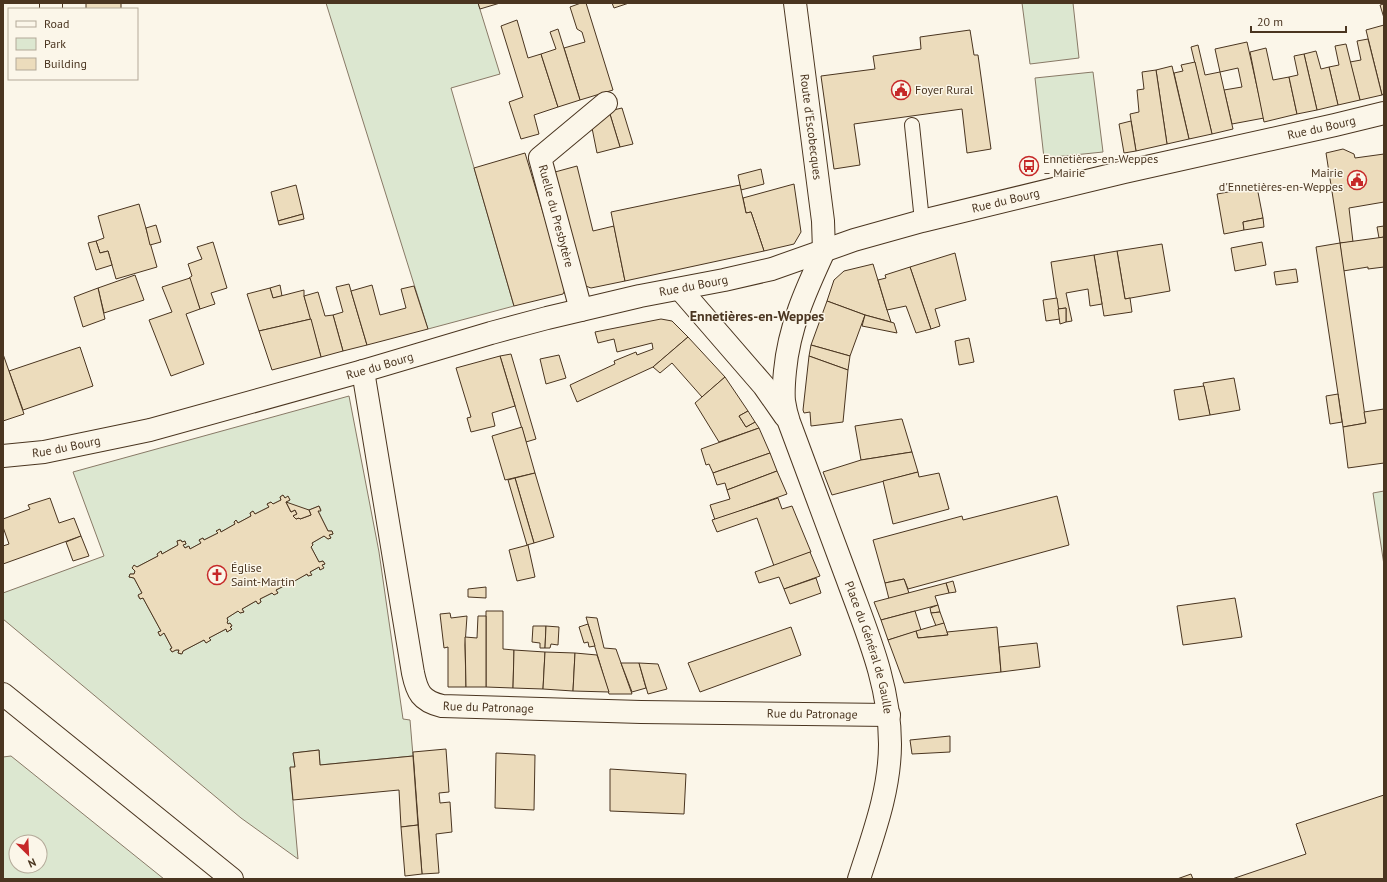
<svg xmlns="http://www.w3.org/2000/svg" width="1387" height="882" font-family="'PT Sans',sans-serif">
  <rect width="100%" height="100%" fill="#fbf6e9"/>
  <g fill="#dce7d0" stroke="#887966" fill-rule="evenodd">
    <path d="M326,3h152l22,71 -49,14 63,218 -86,23z"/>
    <path d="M1022,3h51l6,55 -49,6z"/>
    <path d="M1093,72l10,80 -59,6 -9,-80z"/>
    <path d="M349,396l30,156 24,167 7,1 3,36 -93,9 -1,-15 -26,3 2,14 -5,1 8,91 -57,-41 -238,-199v-26l101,-37 -31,-84zM283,495l2,3 3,-1 2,3 -4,2 5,10 18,-2 10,-4 2,4 -3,1 10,20h4l1,3 -4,1 2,3 -3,1 -4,-3 -12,7 1,2 -2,2 8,15 4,-1 2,3 -3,1 -2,5 -1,-3 -9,5 1,3 -3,1 -1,-2 -31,16 2,3h-6l-12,6 1,3 -3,2 -2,-3 -14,8 2,3 -4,1 -2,-2 -11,7 1,3 -1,1 1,2 2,-1 2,3 -2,1 2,2 -5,3 -1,-3 -17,9 1,2 -4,3 -2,-3 -21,11 -2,3 -3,-1 1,-3h-3l-4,2 -2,-3 2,-1 -8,-15 -4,3 -2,-4 3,-1 -18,-33 -3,1 -2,-3 4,-3 -8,-15 -5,-1 1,-3h4l1,-3 -3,-3 2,-2 3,1 21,-11 -1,-2 4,-3 1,3 16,-9 -1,-4 3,-1 2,2 3,-1 1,3 -3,1 2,3 3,-2 2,3 11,-6 -2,-3 4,-2 1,2 14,-7 -1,-2 2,-2 2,3 14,-8 -1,-2 2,-2 2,3 13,-7 -1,-3 3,-2 2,3 14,-7 -2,-3 4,-2 2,2 8,-4 -1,-3z"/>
    <path d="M1384,491v74l-11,-72z"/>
    <path d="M11,756l153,123h-161v-122zM16,842h24v24h-24z"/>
  </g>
  <g fill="#ecdcbc" stroke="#4a3520">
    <rect x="86" y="3" width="35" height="6"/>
    <path d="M478,3h22l-20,6z"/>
    <path d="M581,3h5l27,87 -33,10 -16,-52 21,-6 -3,-10 -5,-3 -7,-22z"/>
    <path d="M612,3h17l-15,5z"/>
    <path d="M1384,4v14l-4,-13z"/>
    <path d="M517,20l11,38 13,-4 17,53 -24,8 5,19 -18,5 -12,-37 14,-5 -22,-71z"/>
    <path d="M1384,25v69l-2,1 -16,-65z"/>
    <path d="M558,29l22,71 -22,7 -17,-53 15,-5 -6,-17z"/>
    <path d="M970,30l4,25h4l13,94 -24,4 -5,-44 -108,15 6,41 -26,4 -13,-93 54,-7 -2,-13 48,-7 -1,-12z"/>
    <path d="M1368,39l14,56 -22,5 -10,-38 11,-2 -4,-19z"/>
    <path d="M1247,42l17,76 -32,6 -8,-34 18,-3 -4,-19 -18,4 -5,-23z"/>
    <path d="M1346,44l14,56 -22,5 -9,-38 10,-2 -4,-19z"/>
    <path d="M1198,45l7,30 15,-3 13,57 -21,5 -21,-87z"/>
    <path d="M1266,48l7,32 16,-3 8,37 -33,8 -14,-70z"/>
    <path d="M1316,51l5,18 8,-2 9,38 -21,5 -13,-56z"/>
    <path d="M1304,54l13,56 -20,4 -8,-37 9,-2 -4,-19z"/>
    <path d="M1195,62l17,72 -23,5 -15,-66 9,-2 -2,-6z"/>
    <path d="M1172,66l17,73 -22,5 -11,-74z"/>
    <path d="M1156,70l11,74 -31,7 -6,-37 9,-2 -2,-22 7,-1 -2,-17z"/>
    <path d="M622,108l11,36 -13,3 -11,-36z"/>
    <path d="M609,111l11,36 -23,6 -5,-25z"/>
    <path d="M1131,121l5,30 -12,2 -5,-29z"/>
    <path d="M1343,149l11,5 1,4 29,-4v48l-35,6 4,34 -13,1 -14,-90z"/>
    <path d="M525,153l41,135 -3,6 -49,12 -40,-138z"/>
    <path d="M577,166l16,65 21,-5 11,55 -34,7 -8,-3 -28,-113z"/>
    <path d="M761,169l3,15 -23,6 -3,-15z"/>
    <path d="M794,184l7,48 -7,12 -30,7 -13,-39 -5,1 -3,-15z"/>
    <path d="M296,185l7,29 -25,7 -7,-29z"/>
    <path d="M740,185l6,28 5,-1 13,39 -139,30 -14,-69z"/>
    <path d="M1257,187l6,31 -20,4 1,8 -20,4 -7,-40z"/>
    <path d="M139,204l18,63 -41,12 -8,-28 -8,2 -4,-12 8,-3 -6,-22z"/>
    <path d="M303,214l1,5 -25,6 -1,-4z"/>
    <path d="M1263,218l1,9 -20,3 -1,-8z"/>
    <path d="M156,225l5,17 -11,3 -4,-17z"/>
    <path d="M1384,226v11l-5,1 -2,-11z"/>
    <path d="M1384,237v30l-16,2v-2l-25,4 -3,-28z"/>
    <path d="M96,241l4,12 8,-2 4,14 -16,5 -8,-27z"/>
    <path d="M213,242l14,46 -16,5 4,11 -15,5 -11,-31 3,-2 -4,-12 14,-5 -5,-12z"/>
    <path d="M1262,242l4,23 -31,6 -4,-23z"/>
    <path d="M1340,243l26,180 -23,4 -27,-180z"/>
    <path d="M1162,244l8,47 -45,8 -8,-48z"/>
    <path d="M1117,251l8,48 5,-1 2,14 -28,4 -10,-61z"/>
    <path d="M955,253l11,47 -31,9 5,17 -9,3 -21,-62z"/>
    <path d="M1094,255l8,49 -12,2 -2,-17 -22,4 6,28 -6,1v-14l-8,1 -7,-47z"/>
    <path d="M873,264l14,46 4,12 -26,-7 -38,-14 7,-21 10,-9z"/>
    <path d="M910,267l21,62 -15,4 -10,-27 -19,4 -9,-30 8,-2 -1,-3z"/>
    <path d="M1296,269l2,13 -22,3 -2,-13z"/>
    <path d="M135,275l9,25 -40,13 -6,-25z"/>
    <path d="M190,278l10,31 -14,5 18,50 -33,12 -22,-56 23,-8 -10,-25z"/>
    <path d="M349,284l18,61 -24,6 -10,-36 10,-3 -7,-25z"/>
    <path d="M280,285l2,11 -9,2 -3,-10z"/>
    <path d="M372,285l8,30 26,-7 -5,-19 13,-3 14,43 -61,16 -16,-54z"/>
    <path d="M98,288l7,31 -22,8 -9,-30z"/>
    <path d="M270,288l3,10 31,-8v6l7,23 -52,12 -12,-37z"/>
    <path d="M318,292l7,24 8,-1 10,36 -22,6 -17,-61z"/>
    <path d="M1057,298l3,21 -14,2 -3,-21z"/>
    <path d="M827,301l38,14 -15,41 -39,-11z"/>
    <path d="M1066,308v14l-6,2 -2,-15z"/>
    <path d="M865,315l29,8 3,10 -35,-7z"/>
    <path d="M311,319l10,38 -49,13 -13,-39z"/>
    <path d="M661,319l11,2 16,16 -35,30 -76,35 -7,-17 45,-21 -1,-3 22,-9 1,3 16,-6 -1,-6 -35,9 -3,-13 -16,4 -3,-11z"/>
    <path d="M688,337l37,40 -23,20 -30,-34 -12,10 -7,-6z"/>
    <path d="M969,338l5,24 -15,3 -4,-24z"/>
    <path d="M811,345l39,11 -2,14 -39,-14z"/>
    <path d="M80,347l13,39 -70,24 -14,-39z"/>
    <path d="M3,354l21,60 -21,7z"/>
    <path d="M511,354l25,85 -10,3 -26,-86z"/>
    <path d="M559,355l7,23 -20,6 -6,-25z"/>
    <path d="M500,356l15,50 -23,7 3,13 -24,6 -4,-14 4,-1 -15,-49z"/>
    <path d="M809,356l39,14 -5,52 -32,4 -1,-14 -6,1 -1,-3z"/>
    <path d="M725,377l23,34 -9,5 7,11 9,-5 4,6 -40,14 -24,-39z"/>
    <path d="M1234,378l6,32 -30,5 -7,-32z"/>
    <path d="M1204,386l6,29 -31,5 -5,-30z"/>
    <path d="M1338,394l4,28 -12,2 -4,-28z"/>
    <path d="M1384,409v54l-36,5 -5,-41 23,-4 -2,-11z"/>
    <path d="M748,411l7,11 -9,5 -7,-11z"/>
    <path d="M901,419h1l10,33 -51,8 -6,-34z"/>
    <path d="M522,427l13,46 -30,7 -13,-44z"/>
    <path d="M759,428l11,25 -57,20 -4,-9 -3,1 -5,-16z"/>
    <path d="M912,452l6,20 -86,23 -9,-23 38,-12z"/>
    <path d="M770,453l7,18 -50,19 -2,-7 -8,2 -4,-12z"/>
    <path d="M777,471l10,23 -72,26 -5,-15 20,-6 -3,-9z"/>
    <path d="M918,472l1,5 20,-4 10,36 -56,15 -10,-43z"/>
    <path d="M535,473l19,64 -20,6 -19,-65z"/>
    <path d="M515,478l19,65 -7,2 -19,-65z"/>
    <path d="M283,495l2,3 3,-2 2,4 -4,2 5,10 4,-2 2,4 -4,2 3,3 3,-1 1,1 11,-4 -2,-5 10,-4 2,5h-3l10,20h4l1,3 -4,1 2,3 -3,1 -4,-3 -12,7 1,2 -2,2 8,15 4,-1 2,3 -3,1 2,3 -4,2 -1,-3 -9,5 2,3 -4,1 -1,-2 -14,8 1,2 -4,3 -2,-3 -12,6 2,3 -4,2 -2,-2 -12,6 1,3 -3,2 -2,-3 -14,8 2,3 -4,1 -2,-2 -11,7 1,3 -1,1 1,2 2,-1 2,3 -2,1 2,2 -5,3 -1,-3 -17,9 2,2 -5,3 -2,-3 -21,11 -1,3 -4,-1 1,-3h-3l-4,2 -2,-3 2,-1 -8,-15 -4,3 -2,-4 3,-1 -18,-33 -3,1 -2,-4 4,-2 -8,-15 -5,-1 1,-3h4l1,-3 -3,-3 2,-3 3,2 21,-11 -1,-2 4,-3 1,3 16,-9 -1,-4 4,-1 1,2 3,-1 1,3 -3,1 2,3 4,-2 1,3 11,-6 -2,-3 4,-2 1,2 14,-7 -2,-2 4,-2 1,3 14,-8 -1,-2 2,-2 2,3 13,-7 -1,-3 3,-2 2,3 14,-7 -2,-3 4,-2 2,2 8,-4 -1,-3z"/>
    <path d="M1057,496l12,49 -161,44 -4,-10 -19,4 -12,-43 89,-24 1,4z"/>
    <path d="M50,498l9,25 15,-5 7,18 -78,28v-18l6,-2 -6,-17v-8l27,-10 -2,-4z"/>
    <path d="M778,498l4,11 10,-3 19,46 -37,14 -17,-48 -40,14 -5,-12z"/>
    <path d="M286,502l23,8 2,5 -11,4 -1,-1 -3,1 -3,-3 4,-2 -2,-4 -4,2z"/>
    <path d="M81,536l8,20 -16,5 -7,-19z"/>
    <path d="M528,545l7,32 -18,4 -8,-31z"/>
    <path d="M810,552l10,24 -36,13 -5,-12 -20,6 -4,-11z"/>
    <path d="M816,578l5,15 -31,11 -6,-15z"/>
    <path d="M904,579l5,14 -20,6 -4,-16z"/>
    <path d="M953,581l3,11 -7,1 -3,-10z"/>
    <path d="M946,583l3,10 -14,3 3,9 -57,15 -7,-18z"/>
    <path d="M486,587v11l-18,-1v-8z"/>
    <path d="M1235,598l7,39 -59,8 -6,-39z"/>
    <path d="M938,605l2,7 -9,1 -1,-5z"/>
    <path d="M486,611h17v38l11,1 -1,38 -27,-1z"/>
    <path d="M915,611l6,19 -33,10 -7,-20z"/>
    <path d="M940,612l4,11 -8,3 -5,-13z"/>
    <path d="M450,613l1,5 16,-2 -2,29 1,42h-18v-40l-4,1 -4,-34z"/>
    <path d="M478,616h8v71h-20l-1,-50 12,1z"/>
    <path d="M586,617l11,1 7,30 12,1 16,45h-23z"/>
    <path d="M944,623l4,12 -30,3 -2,-7z"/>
    <path d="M588,624l7,22 -6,1 -1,-5 -4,1 -5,-16z"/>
    <path d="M533,626h13l-1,22h-5v-5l-8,-1z"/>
    <path d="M546,626l13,1 -1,18 -7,-1 -1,4h-5z"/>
    <path d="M791,627l10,28 -101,37 -12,-29z"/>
    <path d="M997,627l4,45 -97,11 -16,-43 28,-9 2,7 30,-3 -1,-3z"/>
    <path d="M1037,643l3,24 -39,5 -2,-25z"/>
    <path d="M514,650l31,2 -2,37 -30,-1z"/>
    <path d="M545,652l30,1 -2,38 -30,-2z"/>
    <path d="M575,653l22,2 12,37 -36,-1z"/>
    <path d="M621,663h18l7,25 -14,4z"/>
    <path d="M639,663l19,1 9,25 -19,5z"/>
    <path d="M950,736v16l-38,2 -2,-14z"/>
    <path d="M446,749l3,43 -10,1 1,10 10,-1 2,30 -16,2 3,39 -17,1 -9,-122z"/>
    <path d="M319,750l1,15 93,-9 5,69 -17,2 -2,-37 -106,10 -3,-33h5l-2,-14z"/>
    <path d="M496,753l39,2 -1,55 -39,-2z"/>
    <path d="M610,769l76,5 -2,40 -74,-3z"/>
    <path d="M1384,795v84h-152l74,-25 -10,-30z"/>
    <path d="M418,825l4,49 -17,2 -4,-49z"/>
    <path d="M1191,874l2,5h-16z"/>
  </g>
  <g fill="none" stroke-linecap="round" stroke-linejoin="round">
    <defs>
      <path id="lane" d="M912,125l10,96"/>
      <g id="street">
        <path d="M51,3v6"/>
        <path id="s1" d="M824,251c-18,39 -35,76 -39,120 -1,10 -2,20 -1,30 1,7 3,15 5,21 19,52 39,104 58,156 20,55 43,107 43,166 0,47 -17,91 -31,135"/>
        <path d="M680,289l84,97 21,30"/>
        <path d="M581,310l-41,-152 66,-55"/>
        <path id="s2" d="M363,371l50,302c4,19 8,28 29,33l199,6 248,3"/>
      </g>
      <g id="secondary">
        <path id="s3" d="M795,3l28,218 1,30"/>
        <path id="s4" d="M3,456l41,-4 106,-22 213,-59 128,-38 56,-15 93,-22 84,-16 48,-11 82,-29 68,-19 202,-49 211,-47 49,-12"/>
        <path d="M3,694l229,185"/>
      </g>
    </defs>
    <use href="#lane" stroke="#4a3520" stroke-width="16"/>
    <use href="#street" stroke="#4a3520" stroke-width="24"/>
    <use href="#secondary" stroke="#4a3520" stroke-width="24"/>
    <use href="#lane" stroke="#fbf6e9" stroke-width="14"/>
    <use href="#street" stroke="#fbf6e9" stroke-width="22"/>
    <use href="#secondary" stroke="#fbf6e9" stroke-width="22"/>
  </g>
  <defs>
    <symbol id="civic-ring" viewBox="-11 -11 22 22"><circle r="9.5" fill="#fbf6e9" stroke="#c62828" stroke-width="1.5"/><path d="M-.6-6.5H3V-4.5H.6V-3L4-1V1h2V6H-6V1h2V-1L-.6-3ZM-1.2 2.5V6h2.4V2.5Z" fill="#c62828"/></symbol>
    <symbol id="bus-ring" viewBox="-11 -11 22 22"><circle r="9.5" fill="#fbf6e9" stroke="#c62828" stroke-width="1.5"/><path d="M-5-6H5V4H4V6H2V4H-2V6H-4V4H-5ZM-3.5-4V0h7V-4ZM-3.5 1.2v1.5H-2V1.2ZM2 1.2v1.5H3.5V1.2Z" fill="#c62828"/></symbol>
    <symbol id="church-ring" viewBox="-11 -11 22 22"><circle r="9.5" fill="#fbf6e9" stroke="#c62828" stroke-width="1.5"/><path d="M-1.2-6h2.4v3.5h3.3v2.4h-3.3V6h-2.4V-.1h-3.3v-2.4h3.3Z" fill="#c62828"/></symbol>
  </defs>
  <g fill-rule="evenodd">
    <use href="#civic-ring" x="890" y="79" width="22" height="22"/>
    <use href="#bus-ring" x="1018" y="155" width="22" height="22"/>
    <use href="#civic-ring" x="1346" y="169" width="22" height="22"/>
    <use href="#church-ring" x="206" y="564" width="22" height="22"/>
  </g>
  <g text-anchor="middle" stroke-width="3" stroke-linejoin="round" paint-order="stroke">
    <g font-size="12" fill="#4a3520" stroke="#fbf6e9" text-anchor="start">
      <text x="915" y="94">Foyer Rural</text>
      <text x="1043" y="163">Ennetières-en-Weppes<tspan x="1043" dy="14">– Mairie</tspan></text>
      <text x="1343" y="177" text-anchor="end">Mairie<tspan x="1343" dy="14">d'Ennetières-en-Weppes</tspan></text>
      <text x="231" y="572">Église<tspan x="231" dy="14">Saint-Martin</tspan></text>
    </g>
    <g font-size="12" fill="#4a3520" stroke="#fbf6e9">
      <text dy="4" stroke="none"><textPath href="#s3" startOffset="125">Route d'Escobecques</textPath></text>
      <text dy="4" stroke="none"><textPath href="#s4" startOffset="1360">Rue du Bourg</textPath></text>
      <text dy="4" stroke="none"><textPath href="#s4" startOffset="1036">Rue du Bourg</textPath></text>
      <text transform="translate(556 216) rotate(75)" y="4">Ruelle du Presbytère</text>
      <text dy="4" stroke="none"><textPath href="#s4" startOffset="712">Rue du Bourg</textPath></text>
      <text dy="4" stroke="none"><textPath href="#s4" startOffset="388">Rue du Bourg</textPath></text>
      <text dy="4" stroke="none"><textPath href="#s4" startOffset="64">Rue du Bourg</textPath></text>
      <text dy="4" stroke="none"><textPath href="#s1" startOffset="418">Place du Général de Gaulle</textPath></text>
      <text dy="4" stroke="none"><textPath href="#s2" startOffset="400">Rue du Patronage</textPath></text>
      <text dy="4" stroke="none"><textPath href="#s2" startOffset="724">Rue du Patronage</textPath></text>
    </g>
    <g font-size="14" font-weight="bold" fill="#4a3520" stroke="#fbf6e9">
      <text x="757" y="321">Ennetières-en-Weppes</text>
    </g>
  </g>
  <rect width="1387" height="882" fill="none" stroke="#4a3520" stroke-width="8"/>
  <rect x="8" y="8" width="130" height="72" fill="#fbf6e9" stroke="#b4a999"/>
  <rect x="16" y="21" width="20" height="6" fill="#fbf6e9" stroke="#b4a999"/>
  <text x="44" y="28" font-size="12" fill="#4a3520">Road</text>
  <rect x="16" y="38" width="20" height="12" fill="#dce7d0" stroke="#b4a999"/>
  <text x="44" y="48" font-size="12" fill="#4a3520">Park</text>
  <rect x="16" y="58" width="20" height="12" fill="#ecdcbc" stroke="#b4a999"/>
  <text x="44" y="68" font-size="12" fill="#4a3520">Building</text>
  <g transform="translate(28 854) rotate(156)"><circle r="19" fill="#fbf6e9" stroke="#b4a999"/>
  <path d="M0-3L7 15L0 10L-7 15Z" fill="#c62828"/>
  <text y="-6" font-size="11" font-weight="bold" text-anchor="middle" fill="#4a3520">N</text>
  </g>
  <path d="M1251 26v6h95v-6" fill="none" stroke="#4a3520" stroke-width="2"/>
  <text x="1257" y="26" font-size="12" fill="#4a3520" stroke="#fbf6e9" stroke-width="3" paint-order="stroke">20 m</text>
</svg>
